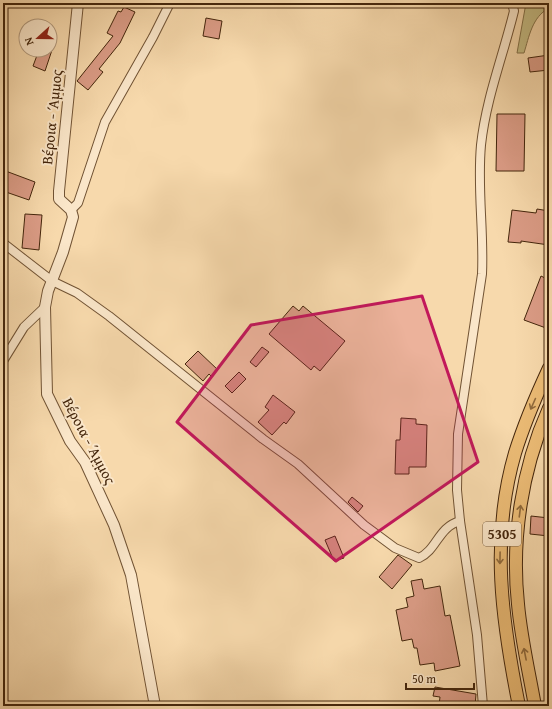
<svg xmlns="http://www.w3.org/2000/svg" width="552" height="709" font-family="'Gentium Book Plus',serif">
  <rect width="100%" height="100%" fill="#f7d9ac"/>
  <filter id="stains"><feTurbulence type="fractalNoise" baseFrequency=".005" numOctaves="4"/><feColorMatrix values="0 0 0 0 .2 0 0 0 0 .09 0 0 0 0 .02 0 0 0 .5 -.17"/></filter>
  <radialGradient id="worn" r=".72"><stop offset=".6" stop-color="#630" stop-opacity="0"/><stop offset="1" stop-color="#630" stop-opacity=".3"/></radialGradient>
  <path fill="#c5bc84" stroke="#847148" d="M526,3h23v5c-17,9 -20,29 -25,45h-7z"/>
  <g fill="#db9c86" stroke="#44260c">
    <path d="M124,7l11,5 -15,31 -21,26 4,3 -15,18 -11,-9 36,-45 -6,-3 11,-22 3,1z"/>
    <path d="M206,18l16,3 -3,18 -16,-3z"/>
    <path d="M39,50h13l-7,21 -12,-5z"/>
    <path d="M549,55v15l-19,2 -2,-14z"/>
    <path d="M497,114h28l-1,57h-28z"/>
    <path d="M3,170l32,12 -6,18 -26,-9z"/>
    <path d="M537,209l12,2v34l-28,-4v2l-13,-1 4,-32 24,3z"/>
    <path d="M25,214l17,1 -3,35 -17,-2z"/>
    <path d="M541,276l8,4v39l-3,9 -22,-8z"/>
    <path d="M293,306l6,5 4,-5 42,35 -25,30 -6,-5 -3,4 -42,-36z"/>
    <path d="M262,347l7,5 -13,15 -6,-5z"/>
    <path d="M198,351l20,19 -7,6 -2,-2 -6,7 -18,-17z"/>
    <path d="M239,372l7,7 -14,14 -7,-7z"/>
    <path d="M273,395l22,17 -9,12 -2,-2 -12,13 -14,-13 11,-12 -4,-3z"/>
    <path d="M401,418l15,1v5l11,1 -1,42h-17v7h-14l1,-34h4z"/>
    <path d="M352,497l11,9 -5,6 -10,-10z"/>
    <path d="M531,516l18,2v18l-19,-2z"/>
    <path d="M335,536l9,22 -10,3 -9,-21z"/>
    <path d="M398,555l14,10 -20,24 -13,-12z"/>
    <path d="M422,579l2,10 16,-3 5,30 5,-1 10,51 -25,5 -1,-8 -14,2 -3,-17h-3l-2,-9 -10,2 -6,-31 12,-3 -2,-9 8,-2 -3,-15z"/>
    <path d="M435,687l41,7 -1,12 -36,-1 1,-8 -7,-1z"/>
  </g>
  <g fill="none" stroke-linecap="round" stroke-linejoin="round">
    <defs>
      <g id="minor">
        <path d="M71,210l7,-7 27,-81 48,-85 17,-34"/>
        <path d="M3,243l49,38 25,12 32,23 154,123 35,25 66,61 31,23 24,10c18,-8 19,-31 41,-37"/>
        <path d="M3,361l21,-34 21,-20"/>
        <path d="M549,466v10"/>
        <path d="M483,706l-6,-71 -17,-114 -3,-31 1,-56 24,-160c2,-44 -5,-86 -1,-129 5,-46 22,-89 33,-134l-2,-8"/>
      </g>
      <path id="tertiary" d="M78,3l-19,188v8l12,11 2,7 -10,35 -15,39 -3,16 2,87 23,47 15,21 29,63 17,50 24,131"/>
      <g id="primary">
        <path d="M519,706c-17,-85 -29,-167 -4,-253 9,-29 21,-57 34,-85"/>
        <path d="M535,706c-6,-34 -14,-68 -17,-102 -7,-65 4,-136 31,-196"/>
      </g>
    </defs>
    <use href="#minor" stroke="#715334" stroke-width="10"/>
    <use href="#tertiary" stroke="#715334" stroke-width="12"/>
    <use href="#primary" stroke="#44260c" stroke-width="14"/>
    <use href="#minor" stroke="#fae6c9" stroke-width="8"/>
    <use href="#tertiary" stroke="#fae6c9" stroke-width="10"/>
    <use href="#primary" stroke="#ecbc76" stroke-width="12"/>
  </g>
  <defs><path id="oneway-shaft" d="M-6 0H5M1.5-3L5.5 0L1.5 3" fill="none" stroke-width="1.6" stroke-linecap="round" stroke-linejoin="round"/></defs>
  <g stroke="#906a3c">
    <use href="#oneway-shaft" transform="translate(533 404) rotate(114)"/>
    <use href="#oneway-shaft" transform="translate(520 511) rotate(-83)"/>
    <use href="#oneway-shaft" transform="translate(500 558) rotate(91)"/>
    <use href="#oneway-shaft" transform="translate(525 654) rotate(-101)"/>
  </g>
  <path fill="#c2185b" fill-opacity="0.2" stroke="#c2185b" stroke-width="3" stroke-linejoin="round" d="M422,296l56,166 -142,99 -159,-139 74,-97z"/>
  <g text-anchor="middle" stroke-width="4" stroke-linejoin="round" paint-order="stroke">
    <rect fill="#fae6c9" stroke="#7b6045" stroke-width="1" x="483" y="522" width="38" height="24" rx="3"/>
    <g font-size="14" font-weight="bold" fill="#44260c">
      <text x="502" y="539">5305</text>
    </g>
    <g font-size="15" fill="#44260c" stroke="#fae6c9">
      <text transform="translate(52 117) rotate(-84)" y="5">Βέροια - Άμμος</text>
      <text transform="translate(89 441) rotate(62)" y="5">Βέροια - Άμμος</text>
    </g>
  </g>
  <rect width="552" height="709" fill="none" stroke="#f7d9ac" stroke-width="16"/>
  <rect x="4" y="4" width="544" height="701" fill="none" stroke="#44260c" stroke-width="2"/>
  <rect x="8" y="8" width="536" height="693" fill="none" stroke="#44260c"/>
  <g transform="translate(38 38) rotate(249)"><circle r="19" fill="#fae6c9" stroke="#b1997d"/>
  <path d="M0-3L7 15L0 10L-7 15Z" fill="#8f2418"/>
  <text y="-6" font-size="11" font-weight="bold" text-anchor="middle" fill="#44260c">N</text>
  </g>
  <path d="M406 683v6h68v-6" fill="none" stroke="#44260c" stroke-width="2"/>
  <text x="412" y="683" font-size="12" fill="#44260c" stroke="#fae6c9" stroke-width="3" paint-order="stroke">50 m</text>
  <rect width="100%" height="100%" filter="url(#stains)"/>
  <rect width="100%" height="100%" fill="url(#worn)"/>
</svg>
